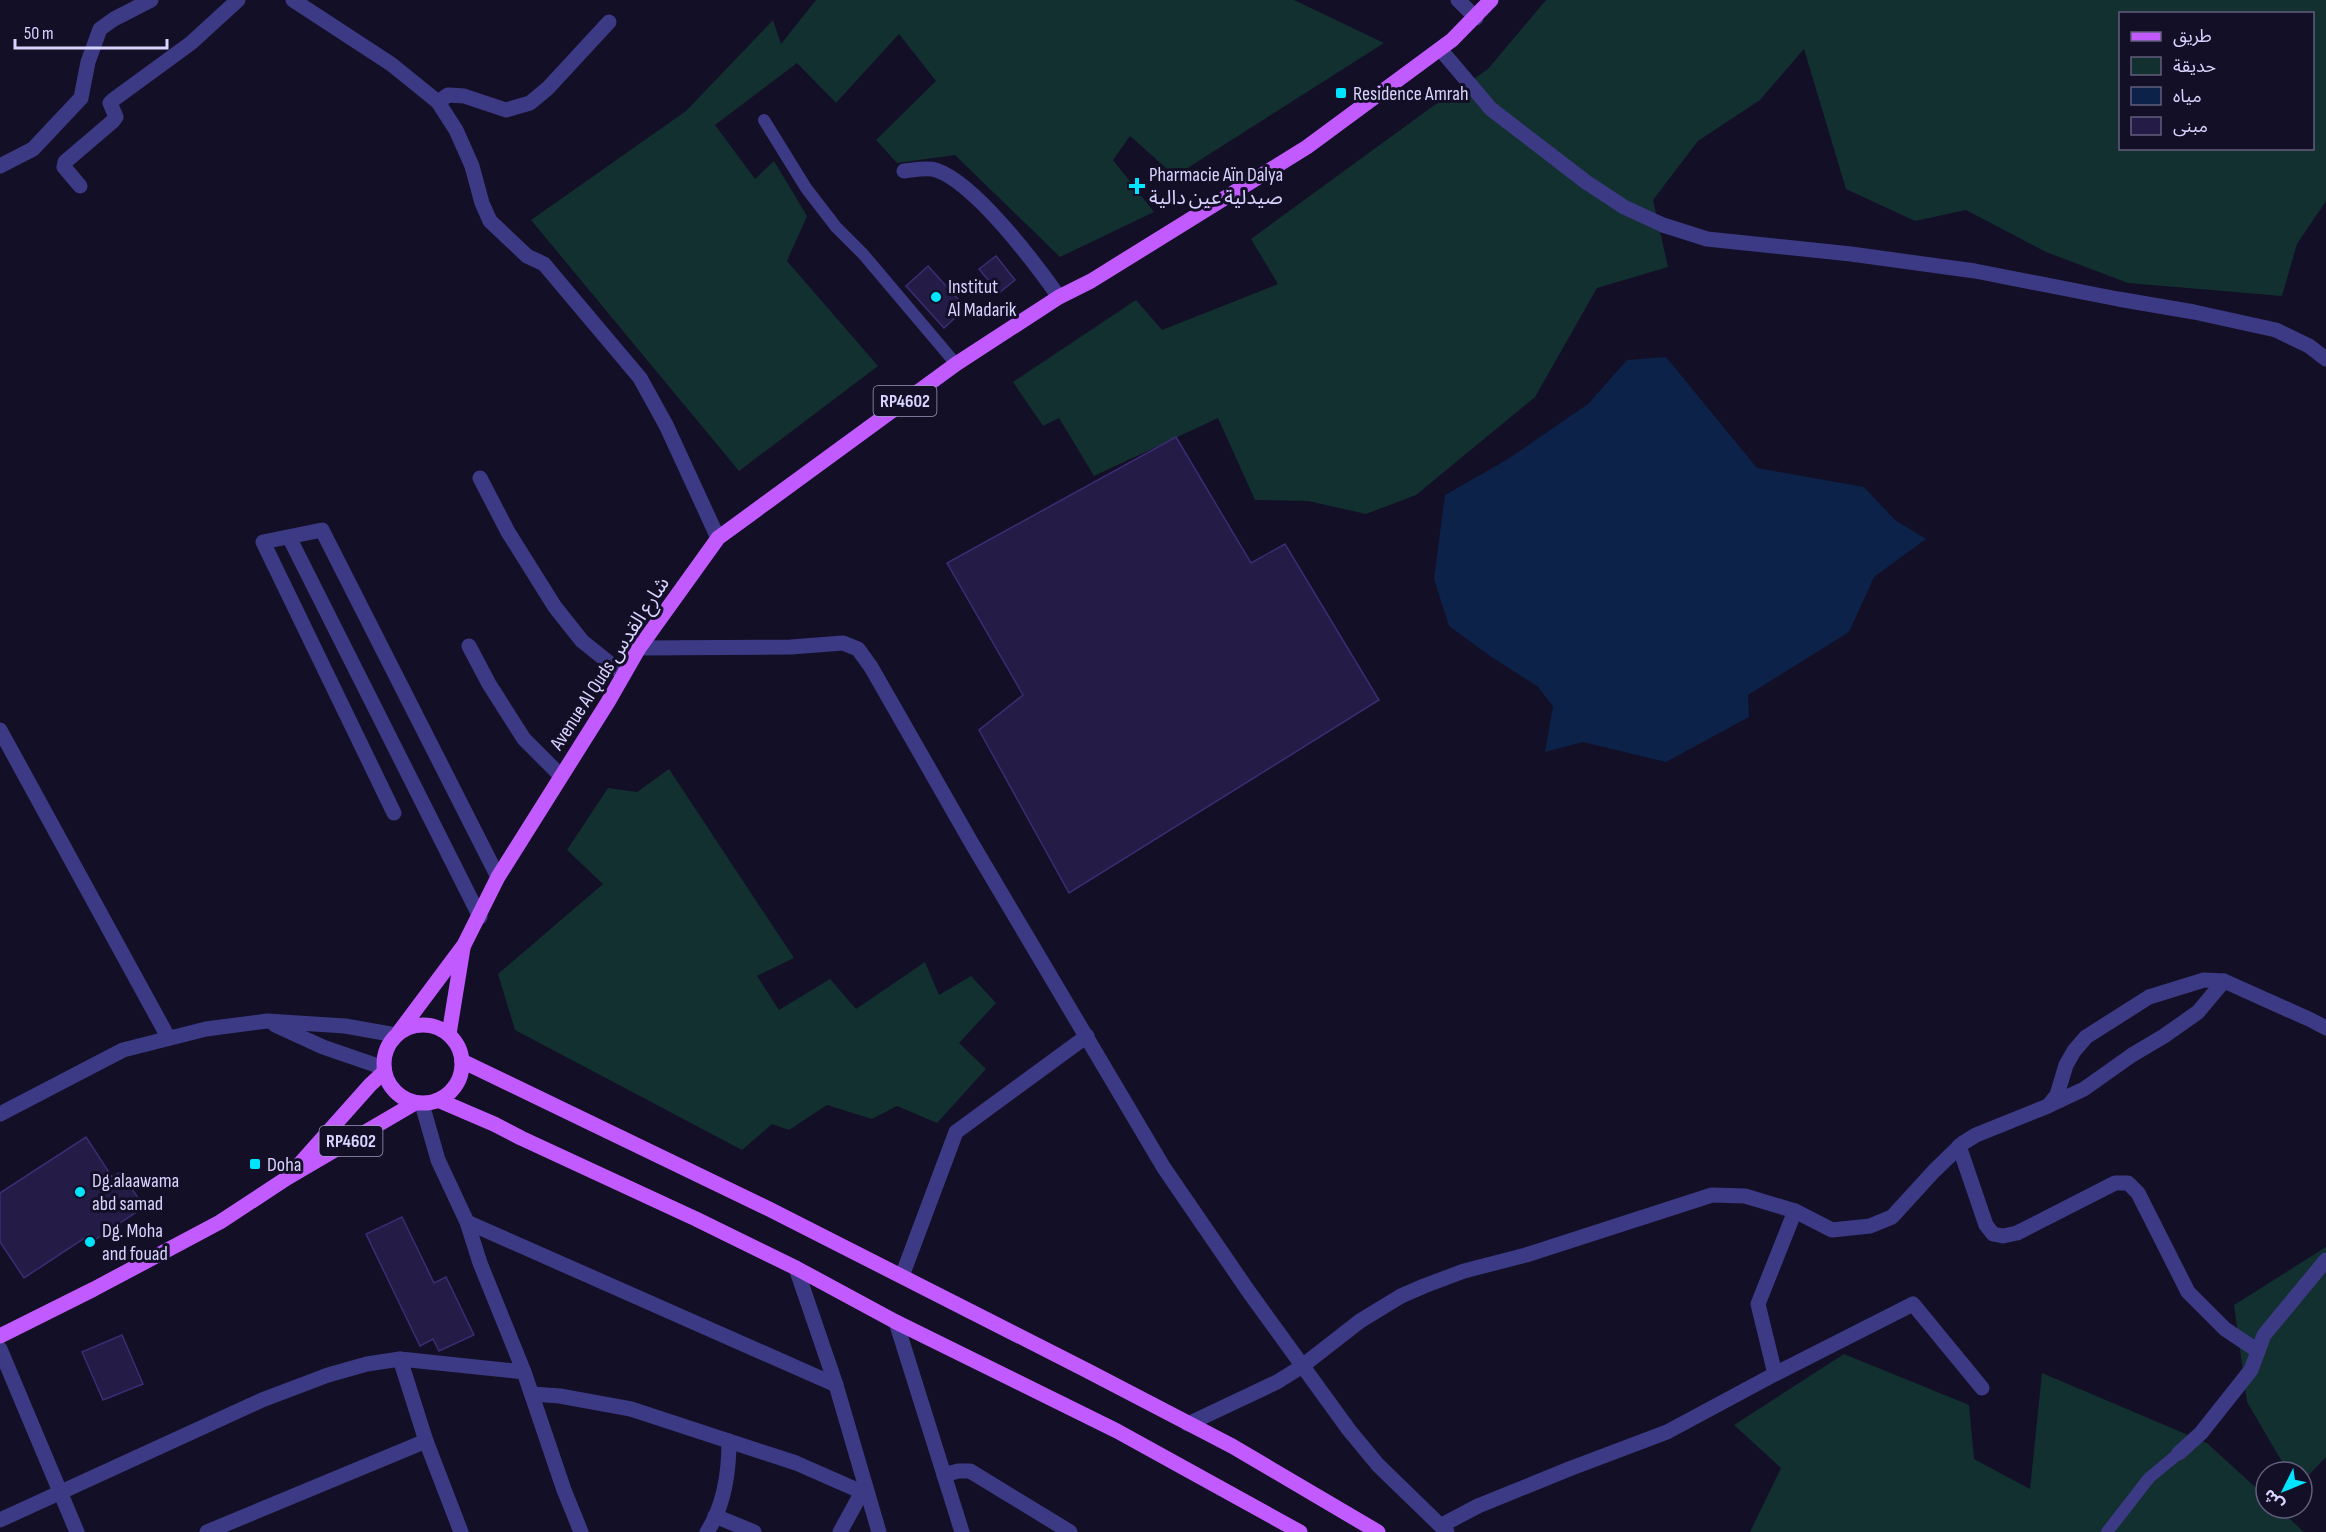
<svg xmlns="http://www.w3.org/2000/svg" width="2326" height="1532" font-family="'Sofia Sans Condensed','Noto Sans Arabic',sans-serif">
  <rect width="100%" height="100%" fill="#130f26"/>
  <g fill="#12302f" fill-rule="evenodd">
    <path d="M816,0h478l90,43 -209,133 -45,-40 -17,24 41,52 -94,45 -105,-102 -58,8 -21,-23 60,-59 -37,-47 -63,69 -39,-40 -82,62 40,54 19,-18 33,55 -20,45 91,105 -139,105 -208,-251 155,-109 87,-91 8,24z"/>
    <path d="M1546,0h780v201l-29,43 -15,52 -154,-13 -82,-31 -80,-42 -51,11 -69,-32 -42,-140 -44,51 -62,41 -45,59 15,67 -71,21 -62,109 -119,98 -50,19 -58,-13 -53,-1 -37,-82 -124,58 -35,-58 -16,8 -30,-44 123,-82 26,30 116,-46 -27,-45 178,-130 59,-40zM2120,14h192v134h-192z"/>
    <path d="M669,769l125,189 -37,18 22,34 51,-31 26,30 69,-47 14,33 32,-19 25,27 -37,40 27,26 -49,54 -40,-17 -25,13 -45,-14 -38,25 -17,-6 -30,26 -227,-120 -17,-56 105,-90 -36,-34 41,-62 29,4z"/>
    <path d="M2326,1247v210l-24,25v-10h-14l-41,-70 -13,-97z"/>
    <path d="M1844,1354l125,51 5,54 56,30 12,-116 165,70 59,54v11h12l26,24h-554l31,-64 -47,-43z"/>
  </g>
  <path fill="#0c2248" d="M1666,357l91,111 107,19 31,33 31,19 -52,38 -25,55 -101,63 1,22 -83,45 -83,-20 -38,10 8,-46 -16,-20 -47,-30 -41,-30 -15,-47 11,-84 63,-36 80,-55 39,-44z"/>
  <g fill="#241b47" stroke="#3b2d73" stroke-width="1.5">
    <path d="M996,256l19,24 -16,13 -20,-24z"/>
    <path d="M928,266l38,42 -22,20 -38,-42z"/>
    <path d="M1176,437l75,126 34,-19 94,156 -310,193 -90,-163 44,-35 -76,-132z"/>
    <path d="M86,1137l26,40 9,-5 23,35 -51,34 -4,-6 -65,43 -24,-36v-49z"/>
    <path d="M402,1217l32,66 12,-6 28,58 -35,16 -6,-12 -13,7 -54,-112z"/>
    <path d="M122,1335l21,49 -40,16 -21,-48z"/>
  </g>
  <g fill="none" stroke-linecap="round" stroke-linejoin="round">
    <g stroke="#3d3a85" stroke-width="12">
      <path d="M764,120l42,68 30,39 27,27 93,110"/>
      <path d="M2107,1532l42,-54 30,-25"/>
    </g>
    <g stroke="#3d3a85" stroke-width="15">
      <path d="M289,537l191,380"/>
      <path d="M394,813l-131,-271 59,-12 176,347"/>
    </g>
    <g stroke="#3d3a85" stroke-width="15">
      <path d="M293,0l98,64 47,38 18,28 16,36 10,37 8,18 37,35 17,8 96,114 26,47 52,113"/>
      <path d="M1458,0l18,18"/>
      <path d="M1440,49l51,60 95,73 38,25 39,18 44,14 144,15 124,17 143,28 76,13 82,18 33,16 17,13"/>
      <path d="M438,102l10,-7 16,1 42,14 24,-7 18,-15 61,-66"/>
      <path d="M0,166l33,-17 48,-51 7,-36 12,-33 14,-10 37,-19"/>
      <path d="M904,171c10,-1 23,-4 32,-1 39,13 99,93 123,127"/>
      <path d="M80,186l-16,-19 1,-5 48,-41 3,-4 -6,-14 3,-3 78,-57 47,-43"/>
      <path d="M480,478l28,54 47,75 27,34 40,32"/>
      <path d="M469,646l20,38 35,55 37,37"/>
      <path d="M639,648l152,-1 52,-4 15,6 13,18 100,175 193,326 85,124 100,138 29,35 69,67"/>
      <path d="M0,730l168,307"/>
      <path d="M275,1025l48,22 61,21"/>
      <path d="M2050,1105l34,-16 48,-34 32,-19 34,-24 26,-31"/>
      <path d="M0,1114l123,-64 83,-21 61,-8 78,5 51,9"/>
      <path d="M1959,1146l27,79 7,9 10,2 14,-3 98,-50h13l10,10 50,99 37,37 33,22"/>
      <path d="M467,1222l369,163"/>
      <path d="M796,1268l40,117 43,147"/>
      <path d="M902,1276l54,-144 131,-96"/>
      <path d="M896,1322l66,210"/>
      <path d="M0,1349l77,183"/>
      <path d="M400,1359l26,82 35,91"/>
      <path d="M1775,1374l-17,-70 37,-93"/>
      <path d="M532,1394l28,2 71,13 165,54 66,29 4,-1"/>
      <path d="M1188,1424l89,-42 24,-15 59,-46 41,-25 23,-10 40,-15 62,-16 186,-60 33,1 50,15 37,19 38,-4 22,-9 42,-46 29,-28 13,-8 72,-29 9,-11 9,-30 8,-14 12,-14 63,-40 55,-17 20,1 87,39 15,8"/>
      <path d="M2179,1453l22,-20 50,-63 13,-35 62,-75"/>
      <path d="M944,1475l14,-4h12l100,61"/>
      <path d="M715,1516l39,16"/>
      <path d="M0,1520l262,-120 66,-25 39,-11 33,-5 124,13"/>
      <path d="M1442,1525l36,-19 91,-37 98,-37 108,-58 138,-70 69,84"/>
      <path d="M207,1532l219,-91"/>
      <path d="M707,1532c17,-26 22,-61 22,-91"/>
      <path d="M840,1532l22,-40"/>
    </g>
    <path stroke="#3d3a85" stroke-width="15" d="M422,1104l16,56 29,62 13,41 44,109 40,118 17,42"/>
    <g stroke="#c25bff" stroke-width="15">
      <circle cx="423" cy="1064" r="39"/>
      <path d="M399,1032l65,-87 34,-68 110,-175 31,-54 79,-110 238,-174 103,-67 32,-16 216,-134 145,-107 39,-40"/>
      <path d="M449,1034l14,-86"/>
      <path d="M462,1061l307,148 317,161 146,76 146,86"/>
      <path d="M438,1100l56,24 27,14 175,81 100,49 100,54 221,109 183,101"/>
      <path d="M297,1167l73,-82 14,-13"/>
      <path d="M0,1336l94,-47 126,-67 67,-44 128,-75"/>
    </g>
  </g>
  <g fill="#00e5ff" stroke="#130f26" stroke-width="2">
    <rect x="1335" y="87" width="12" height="12" rx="3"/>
    <path d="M1134 177h6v6h6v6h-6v6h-6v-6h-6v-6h6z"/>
    <circle cx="936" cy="297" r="6"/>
    <rect x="249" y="1158" width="12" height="12" rx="3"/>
    <circle cx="80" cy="1192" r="6"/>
    <circle cx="90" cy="1242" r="6"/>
  </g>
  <g text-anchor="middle" stroke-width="6" stroke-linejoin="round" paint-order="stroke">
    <g fill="#130f26" stroke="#9e99be" stroke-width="1.5">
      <rect x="873.5" y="386" width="63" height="30" rx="4.5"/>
      <rect x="319.5" y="1126" width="63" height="30" rx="4.5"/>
    </g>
    <g font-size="18" font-weight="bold" fill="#d9d4ff">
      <text x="905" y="407">RP4602</text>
      <text x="351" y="1147">RP4602</text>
    </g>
    <g font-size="20" fill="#d9d4ff" stroke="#130f26" text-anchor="start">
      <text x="1353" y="100">Residence Amrah</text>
      <text x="1149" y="181">Pharmacie Aïn Dalya<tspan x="1149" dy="23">صيدلية عين دالية</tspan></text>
      <text x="948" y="293">Institut<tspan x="948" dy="23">Al Madarik</tspan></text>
      <text x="267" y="1171">Doha</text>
      <text x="92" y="1187">Dg.alaawama<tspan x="92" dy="23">abd samad</tspan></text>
      <text x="102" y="1237">Dg. Moha<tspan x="102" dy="23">and fouad</tspan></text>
    </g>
    <g font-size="20" fill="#d9d4ff" stroke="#130f26">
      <text transform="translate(609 663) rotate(-57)" y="7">Avenue Al Quds شارع القدس</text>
    </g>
  </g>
  <rect x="2119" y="12" width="195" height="138" fill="#130f26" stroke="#625e7d" stroke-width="1.5"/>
  <rect x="2131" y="32" width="30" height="9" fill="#c25bff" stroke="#625e7d" stroke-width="1.5"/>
  <text x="2173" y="42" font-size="18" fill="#d9d4ff">طريق</text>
  <rect x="2131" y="57" width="30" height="18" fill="#12302f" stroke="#625e7d" stroke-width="1.5"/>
  <text x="2173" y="72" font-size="18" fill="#d9d4ff">حديقة</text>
  <rect x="2131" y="87" width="30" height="18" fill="#0c2248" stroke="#625e7d" stroke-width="1.5"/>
  <text x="2173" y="102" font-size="18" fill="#d9d4ff">مياه</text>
  <rect x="2131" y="117" width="30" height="18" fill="#241b47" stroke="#625e7d" stroke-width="1.5"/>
  <text x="2173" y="132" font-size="18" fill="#d9d4ff">مبنى</text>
  <g transform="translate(2284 1490) rotate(227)"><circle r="28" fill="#130f26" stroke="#625e7d" stroke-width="1.5"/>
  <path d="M0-4.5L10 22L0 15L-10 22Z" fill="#00e5ff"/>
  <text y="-9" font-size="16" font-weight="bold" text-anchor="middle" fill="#d9d4ff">ش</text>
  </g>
  <path d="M15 39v9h152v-9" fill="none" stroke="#d9d4ff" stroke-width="3"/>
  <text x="24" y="39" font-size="18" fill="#d9d4ff" stroke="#130f26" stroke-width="4.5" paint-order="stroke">50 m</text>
</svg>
